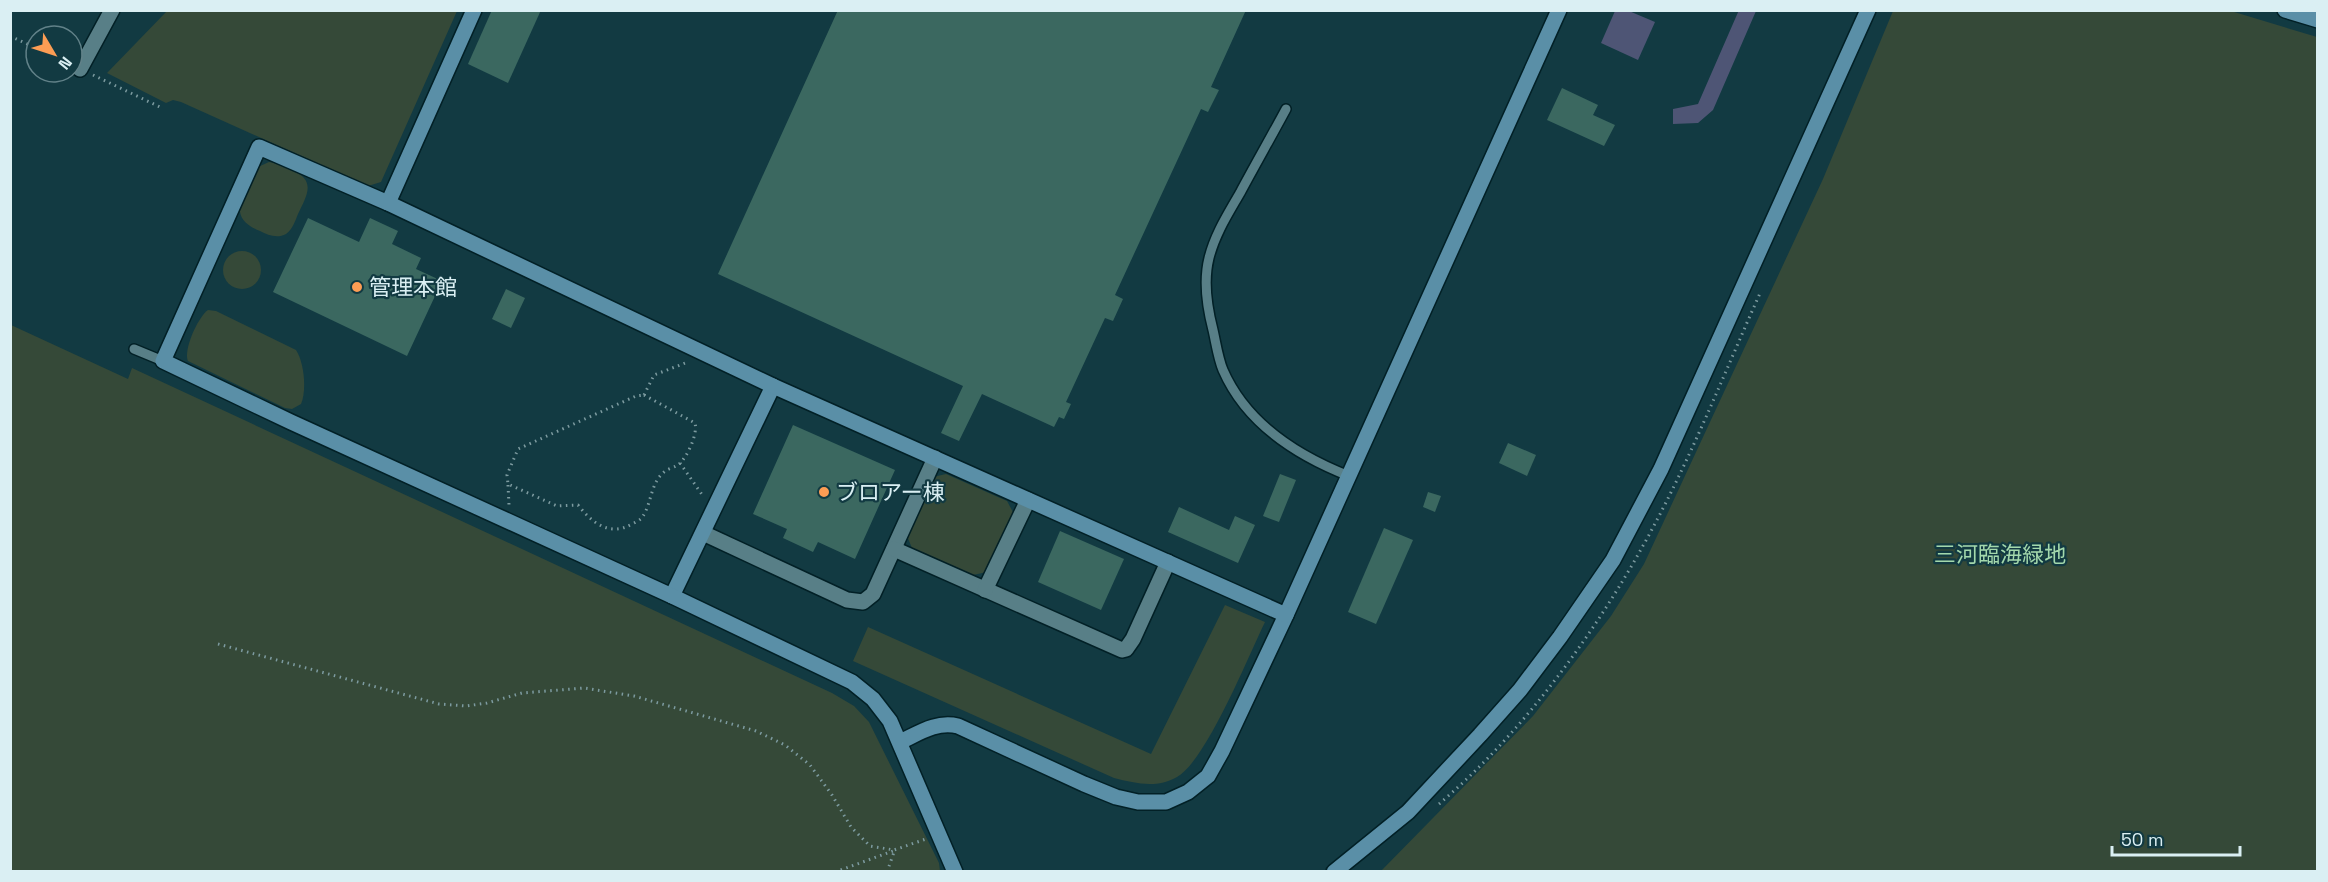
<svg xmlns="http://www.w3.org/2000/svg" width="2328" height="882" font-family="'Space Grotesk','Noto Sans JP',sans-serif">
  <rect width="100%" height="100%" fill="#123a42"/>
  <g fill="#354938">
    <path d="M167,11h290l-76,171 -13,4 -187,-84 -8,-2 -7,3 -59,-30z"/>
    <path d="M1893,11h338l86,26v834h-936l152,-155 78,-100 33,-52 179,-385z"/>
    <path d="M269,162c8,1 15,5 22,8 26,10 16,25 7,44 -3,7 -5,15 -12,20 -9,5 -18,1 -26,-3 -37,-15 -14,-38 -2,-64z"/>
    <circle cx="242" cy="270" r="19"/>
    <path d="M208,310l8,1 80,39c8,12 11,40 5,54l-9,5 -7,-1 -97,-47c-5,-11 10,-44 20,-51z"/>
    <path d="M11,325l117,54 4,-11 700,325 22,13 15,16 70,141 1,8h-929z"/>
    <path d="M946,474l61,27 7,13 -27,58 -14,3 -61,-27 -5,-12 26,-59z"/>
    <path d="M1225,605l40,17c-17,35 -59,139 -88,155 -21,12 -42,6 -63,1l-261,-117 15,-34 283,127z"/>
  </g>
  <g fill="#4e5575">
    <path d="M1739,10l17,1 -43,99 -15,13 -25,1v-15l25,-5z"/>
    <path d="M1615,11h14l26,11 -17,38 -37,-17z"/>
  </g>
  <g fill="#3b6860">
    <path d="M492,10h49l-33,73 -40,-19z"/>
    <path d="M838,10h408l-35,77 8,3 -11,22 -7,-3 -86,186 8,4 -10,22 -8,-3 -39,84 5,2 -7,15 -5,-2 -5,10 -72,-33 -23,47 -18,-8 22,-47 -245,-112z"/>
    <path d="M1562,88l36,17 -5,10 22,10 -11,21 -57,-26z"/>
    <path d="M308,218l51,24 11,-24 28,13 -6,13 29,14 -5,11 26,12 -35,75 -134,-64z"/>
    <path d="M506,289l19,9 -14,30 -19,-9z"/>
    <path d="M793,425l102,45 -40,89 -37,-17 -5,10 -30,-14 4,-9 -34,-15z"/>
    <path d="M1508,443l28,12 -9,21 -28,-13z"/>
    <path d="M1280,474l16,6 -17,42 -16,-6z"/>
    <path d="M1428,492l13,4 -6,16 -12,-5z"/>
    <path d="M1179,507l50,23 6,-14 20,9 -17,38 -70,-31z"/>
    <path d="M1384,528l29,12 -37,84 -28,-12z"/>
    <path d="M1060,531l64,28 -23,51 -63,-28z"/>
  </g>
  <g fill="none" stroke-linecap="round" stroke-linejoin="round">
    <defs>
      <g id="lane">
        <path d="M1286,109c-15,28 -31,56 -46,84 -12,21 -25,41 -31,65 -6,24 -2,49 4,72 3,13 5,28 10,40 23,53 75,86 126,106"/>
        <path d="M134,349l29,12"/>
      </g>
      <g id="street">
        <path d="M80,69l32,-59"/>
        <path d="M703,533l144,67 16,2 10,-8 62,-136"/>
        <path d="M894,549l228,101 4,-1 7,-10 35,-77"/>
        <path d="M985,590l43,-90"/>
      </g>
      <g id="secondary">
        <path d="M2285,10l33,10"/>
        <path d="M388,203l86,-193"/>
        <path d="M672,596l101,-210"/>
        <path d="M900,742c19,-9 36,-21 58,-16l126,58 32,13 22,5h28l22,-10 20,-16 14,-25 64,-136 273,-605"/>
        <path d="M955,872l-65,-151 -17,-22 -21,-17 -180,-86 -381,-174 -128,-61 96,-214 129,56 385,183 513,229"/>
        <path d="M1334,872l74,-60 72,-77 40,-45 40,-53 53,-77 48,-91 207,-459"/>
      </g>
    </defs>
    <use href="#lane" stroke="#022026" stroke-width="12"/>
    <use href="#street" stroke="#022026" stroke-width="18"/>
    <use href="#secondary" stroke="#022026" stroke-width="18"/>
    <g stroke="#7d9ba0" stroke-width="3" stroke-dasharray="1.5 4.5" stroke-linecap="butt">
      <path d="M10,36l26,12"/>
      <path d="M93,75l69,33"/>
      <path d="M644,395l51,28c3,11 -8,35 -17,42 -5,3 -12,4 -16,9 -11,10 -11,30 -19,42 -2,4 -7,6 -11,8 -22,13 -40,-1 -54,-19l-21,1 -49,-22 -1,-9 11,-26 118,-53z"/>
      <path d="M644,395l10,-20 34,-13"/>
      <path d="M680,463l23,33"/>
      <path d="M508,485l1,20"/>
      <path d="M218,644l221,60 27,2 21,-3 35,-10 62,-5 50,8 122,35 29,14 25,20 22,30 19,32 19,19 24,4 32,-11"/>
      <path d="M1439,804c82,-70 153,-166 205,-260 45,-81 79,-168 117,-253"/>
      <path d="M835,872l58,-21"/>
      <path d="M887,872l7,-20"/>
    </g>
    <use href="#lane" stroke="#587f87" stroke-width="9"/>
    <use href="#street" stroke="#587f87" stroke-width="15"/>
    <use href="#secondary" stroke="#5a8fa7" stroke-width="15"/>
  </g>
  <g fill="#fc9d54" stroke="#123a42" stroke-width="2">
    <circle cx="357" cy="287" r="6"/>
    <circle cx="824" cy="492" r="6"/>
  </g>
  <g text-anchor="middle" stroke-width="4.5" stroke-linejoin="round" paint-order="stroke">
    <g font-size="22" fill="#daeff3" stroke="#123a42" text-anchor="start">
      <text x="369" y="295">管理本館</text>
      <text x="836" y="500">ブロアー棟</text>
    </g>
    <g font-size="22" fill="#a3d8ac" stroke="#123a42">
      <text x="2000" y="562">三河臨海緑地</text>
    </g>
  </g>
  <rect width="2328" height="882" fill="none" stroke="#daeff3" stroke-width="24"/>
  <g transform="translate(54 54) rotate(129)"><circle r="28" fill="#123a42" stroke="#628289" stroke-width="1.5"/>
  <path d="M0-4.5L10 22L0 15L-10 22Z" fill="#fc9d54"/>
  <text y="-9" font-size="16" font-weight="bold" text-anchor="middle" fill="#daeff3">N</text>
  </g>
  <path d="M2112 846v9h128v-9" fill="none" stroke="#daeff3" stroke-width="3"/>
  <text x="2121" y="846" font-size="18" fill="#daeff3" stroke="#123a42" stroke-width="4.5" paint-order="stroke">50 m</text>
</svg>
